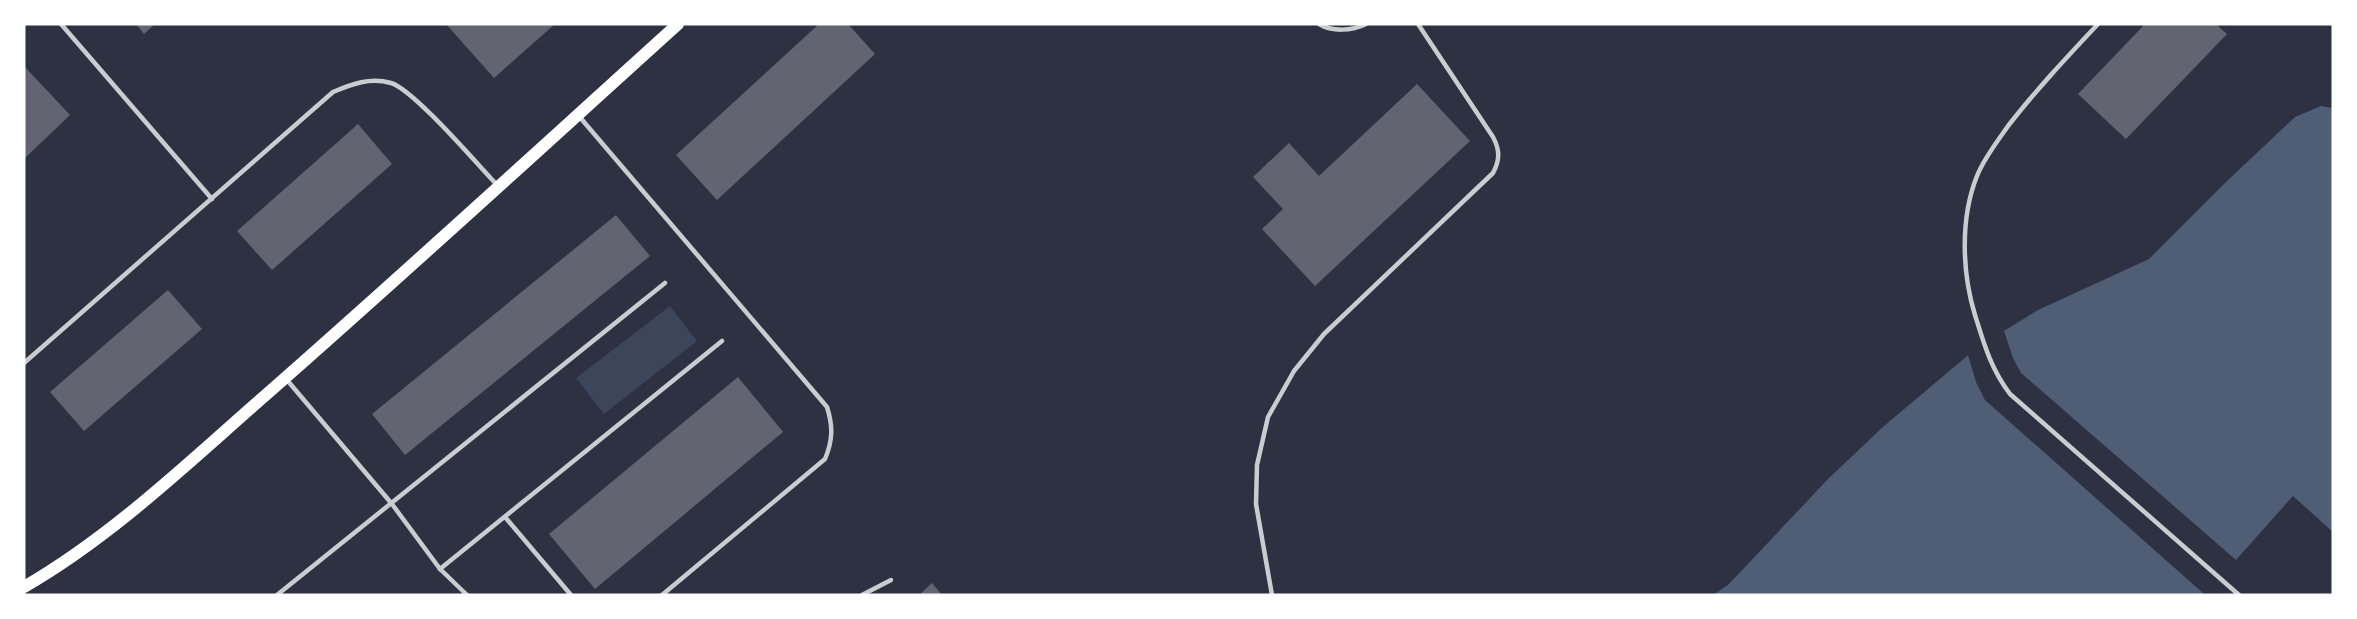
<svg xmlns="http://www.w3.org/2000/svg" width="2357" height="619" font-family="'DM Sans',sans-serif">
  <rect width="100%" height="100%" fill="#2d3142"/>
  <path fill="#3c4559" d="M670,306l27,35 -93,73 -28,-36z"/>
  <path fill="#4f5d75" d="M2321,106l12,2v487h-620l15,-10 100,-106 56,-53 95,-80 59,-36 111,-51 77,-77 69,-65z"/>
  <path fill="#2d3142" d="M2003,328l10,30 8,15 215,187 57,-64 40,36v63h-131l1,-2 -218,-193 -9,-18 -9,-30z"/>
  <g fill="#626471">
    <path d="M136,24h19l-11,10z"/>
    <path d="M446,24h109l-61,54z"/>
    <path d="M819,24h29l27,30 -158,146 -41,-45z"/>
    <path d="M2145,24h71l11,10 -101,105 -48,-45z"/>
    <path d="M24,66l46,49 -46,44z"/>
    <path d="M1417,84l53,57 -155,145 -53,-57 21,-20 -30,-32 36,-34 30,33z"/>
    <path d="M358,124l34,40 -120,106 -35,-39z"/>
    <path d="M616,215l34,41 -245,199 -33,-41z"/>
    <path d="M168,290l34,39 -118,102 -34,-39z"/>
    <path d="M738,377l45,55 -188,157 -46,-55z"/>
    <path d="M932,583l10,12h-23z"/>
  </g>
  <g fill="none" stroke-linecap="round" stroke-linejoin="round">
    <g stroke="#caccd0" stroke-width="4.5">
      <path d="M61,24l151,175"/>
      <path d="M1319,24c13,8 33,7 47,0"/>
      <path d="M2098,24c-31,33 -62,66 -90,102 -11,16 -24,32 -31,50 -17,42 -15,97 -2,139 9,29 16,54 35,79l229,201"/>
      <path d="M578,115l249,292c6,19 6,33 -2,52l-163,136"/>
      <path d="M24,363l309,-271c19,-8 37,-15 58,-9 23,7 86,81 106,102"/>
      <path d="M287,380l105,124 48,65 27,26"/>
      <path d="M505,517l66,78"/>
      <path d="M440,569l282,-228"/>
      <path d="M277,595l388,-312"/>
      <path d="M862,595l29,-15"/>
      <path d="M1272,595l-16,-91 1,-39 11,-48 26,-46 30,-37 169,-161c7,-13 7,-23 0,-36l-75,-113"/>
    </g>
    <path stroke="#fff" stroke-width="12" d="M24,587c90,-52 166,-126 244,-194 138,-121 274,-246 410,-369"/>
  </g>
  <rect width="2357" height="619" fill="none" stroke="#ffffff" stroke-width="51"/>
</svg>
